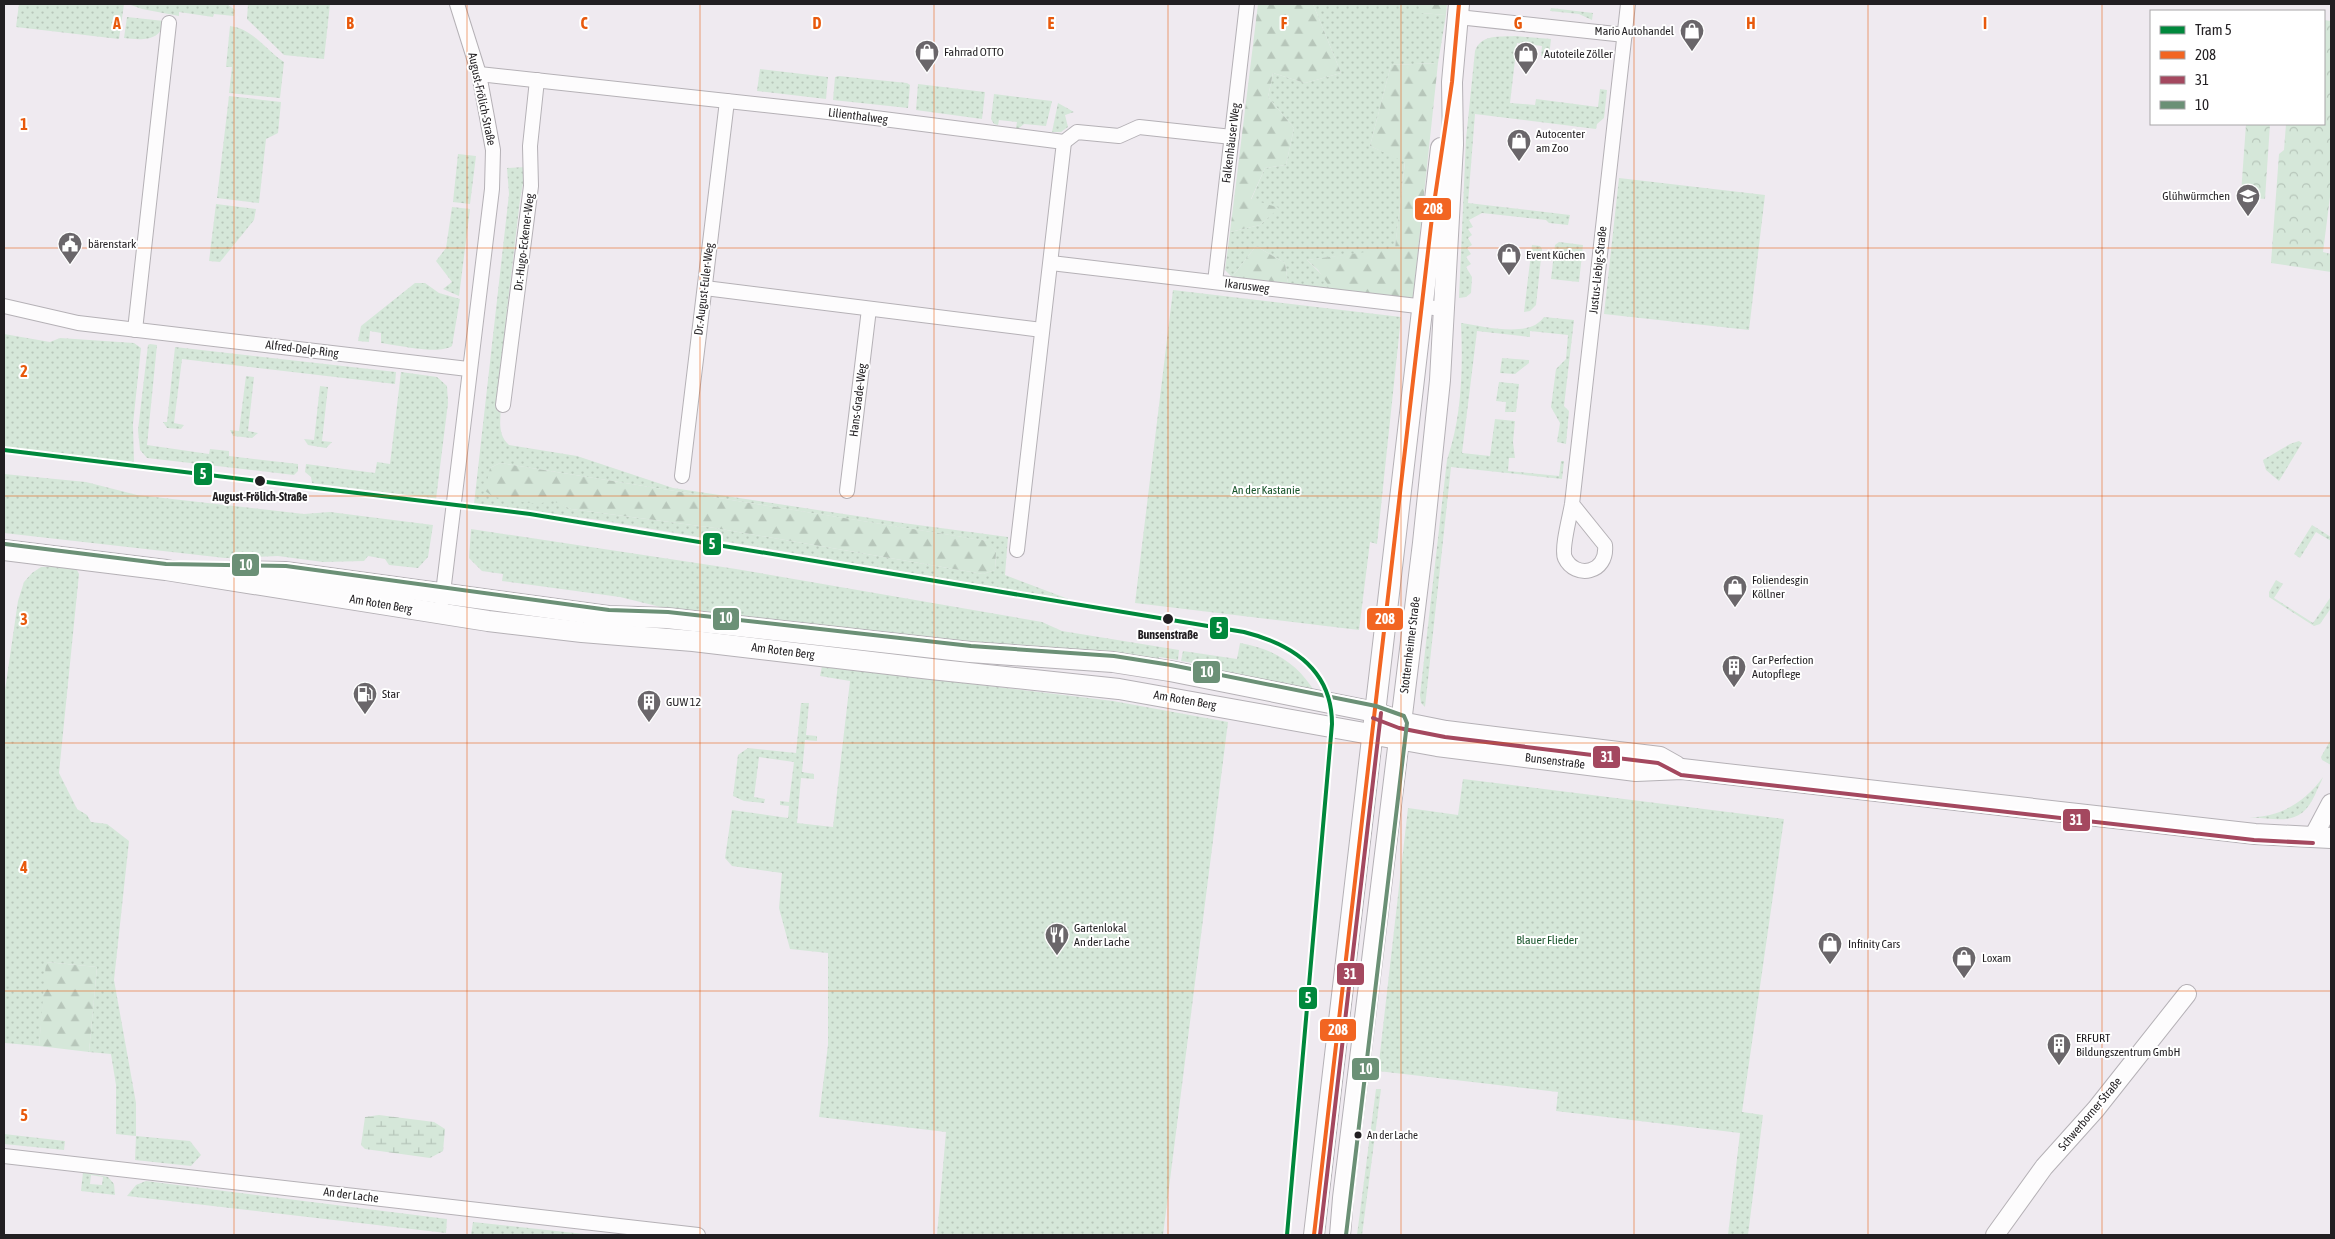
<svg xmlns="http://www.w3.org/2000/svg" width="2335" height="1239" font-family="'Asap Condensed',sans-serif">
  <defs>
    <pattern id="grass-dots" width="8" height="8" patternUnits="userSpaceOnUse" patternTransform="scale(1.25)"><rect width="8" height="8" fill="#d5e7d9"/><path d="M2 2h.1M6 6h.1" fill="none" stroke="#b7c6ba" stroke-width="1.8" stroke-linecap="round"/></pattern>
    <pattern id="forest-firs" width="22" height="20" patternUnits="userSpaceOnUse" patternTransform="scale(1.25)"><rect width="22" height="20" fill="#d5e7d9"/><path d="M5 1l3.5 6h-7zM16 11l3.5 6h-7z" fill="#b7c6ba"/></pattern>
    <pattern id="wetland-marsh" width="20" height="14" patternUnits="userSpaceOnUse" patternTransform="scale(1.25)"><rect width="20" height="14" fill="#d5e7d9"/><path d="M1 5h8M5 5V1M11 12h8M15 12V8" fill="none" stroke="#b7c6ba"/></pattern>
    <pattern id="park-crowns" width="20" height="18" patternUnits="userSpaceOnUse" patternTransform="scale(1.25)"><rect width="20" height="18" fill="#d5e7d9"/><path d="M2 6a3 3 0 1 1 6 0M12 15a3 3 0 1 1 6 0" fill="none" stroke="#b7c6ba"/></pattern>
  </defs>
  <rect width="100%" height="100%" fill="#efeaf0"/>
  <g fill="url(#grass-dots)" fill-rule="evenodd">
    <path d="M19,4h105l-5,35 -103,-12z"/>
    <path d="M128,4h99l8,6 -1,6 -20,-2 -1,3 -34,-5v4l-37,-7z"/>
    <path d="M248,4h82l-6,55 -40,-4 -37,-36z"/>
    <path d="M1313,4h105l4,9 24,2 -8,48 -47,2 -21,81 35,15 -10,88 -88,11 21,21 3,8 -43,-6 -3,-20 -29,-17 -24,31 -7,-7 5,-38 30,-7 18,-17 -27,-8 14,-32 21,-3 8,-37 -26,-31 5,-24 32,10 36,-10z"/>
    <path d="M1551,8l42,5 -1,7 -13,-6 -29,-3z"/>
    <path d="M127,17l37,4c-3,21 -23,19 -40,17z"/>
    <path d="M230,26c23,3 36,24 54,36l-4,36 -51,-5 3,-26h-6z"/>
    <path d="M1515,36l36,3 -2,18 -8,-1 1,-10 -25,-3 -7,60 25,2 1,-6 62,8 2,-18 7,1 -3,28 -7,6 -1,5 -121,-15 -7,89 102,12 -2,10 -19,-2 -3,-3 -64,-7 -13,7 4,7 -5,2 4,6 -4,3 4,7 -5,3 4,6 -5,3 5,7 -5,3 6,10 -1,16 -5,4 -7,1 7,-159 9,-88c6,-17 24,-14 40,-15z"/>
    <path d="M760,69l68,8 -2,22 -69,-8z"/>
    <path d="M839,76l68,7 3,2 -2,23 -75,-8 2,-23z"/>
    <path d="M918,84l67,8 -3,27 -66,-9z"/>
    <path d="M994,94l58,7 -6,25 -22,-2 -5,4h-3l1,-6 -18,-2 -1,5 -4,-1 -3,-5z"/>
    <path d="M229,96l52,6 -3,31 -12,6 -7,64 -42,-5z"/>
    <path d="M1058,103l16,9 -9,3 3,12 -7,5h-9z"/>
    <path d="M458,154l18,2 -6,48 -17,-2z"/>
    <path d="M526,167l-6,33 -24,204 5,4c-1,14 -3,27 8,37l68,11 96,32 230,35 105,14 -3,38 66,25 -472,-80 -125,-16 35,-310 -2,-26zM500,463l487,78 9,11 -1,18 -12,4 -268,-46 -144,-19 -81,-41z"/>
    <path d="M1619,178l146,17 -16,135 -145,-16z"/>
    <path d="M216,204l40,5 -2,11 -34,42 -11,-1z"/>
    <path d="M452,207l18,2 -11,87 -16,-7 9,-7 -16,-21 10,-13z"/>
    <path d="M1559,242l24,3 -4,37 -28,-3 4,-34z"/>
    <path d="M1532,245l8,1 2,3 -6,56 -6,6 -6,1z"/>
    <path d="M415,283h10l14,10 21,6 -8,47c-13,9 -55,-1 -71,-3v-10l-11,-2 -1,11 -11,-1 3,-15z"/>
    <path d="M1173,290l228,27 -24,227 -7,-2 -11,88 -224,-27z"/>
    <path d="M1544,317l30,3 -10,86 5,5 -3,33 -9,-2 3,-19 -9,-16 5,-38 10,-10 2,-24 -38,-4v6l-53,-6 -15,122 28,3 5,-37 20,2 -2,21 2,16h-6l-1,13 51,5 2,-15h3l-2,18 -111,-12 -26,240 -4,-4 -1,-8 27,-235c15,-44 16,-91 14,-137 23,3 68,16 83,-6z"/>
    <path d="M4,334l46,8 10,-4 74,5 7,5 -8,76 1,39 -130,-16z"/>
    <path d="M150,344l7,1 -10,100 62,9 1,-5 19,2v5l69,8v7l-4,4 -147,-17 -7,-8 -2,-20 10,-85z"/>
    <path d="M175,347l221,25 -1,12 -213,-25 -8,64 10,2 -3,4 -14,-1 -4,-6h4z"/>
    <path d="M1502,358l27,2v3l-14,11 -15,-1z"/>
    <path d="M401,372l36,5 10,9 1,17 -12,96 -124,-16 -1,-6 -6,-5 1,-8 69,9 2,-11 13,2z"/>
    <path d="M246,376l8,1 -6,54 10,2 -6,5 -19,-2 -3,-6 9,1z"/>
    <path d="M1499,382l20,2 -3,28h-11l1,-10 -10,-1z"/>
    <path d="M320,386l8,1 -6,54 10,1 -6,6 -18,-3 -4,-6 10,1z"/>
    <path d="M2299,441l3,2 -23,38 -13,-11 -3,-10 27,-16z"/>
    <path d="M4,474l82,8 51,13 167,19 26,-2 103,13 -5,32 -10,11 -29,-3 -4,-6 -17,-3 -4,5 -41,1 -45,-6 -53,2 -221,-25z"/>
    <path d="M2312,525l19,12v4l-15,-9 -16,26 -6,-4z"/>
    <path d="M471,529l265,40 306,53 20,9 117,19 -1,10 -19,-3v4l-181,-16 -305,-35 -53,-13 -118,-16 1,-7 -21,-3 -13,-13z"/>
    <path d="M59,566h16l4,8 -20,199 18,36 10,6 4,7 16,2 22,17 -15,139 22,123v33l54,5 11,14 -10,11 -56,-6 1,-24 -20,-2v-49l-5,-31 -22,-2 8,-85 -50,-5 -8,84 -34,-3 -1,7v-353l14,-96 6,-19 8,-9 9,-6z"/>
    <path d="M2276,580l7,4 -9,14 39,25 17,-25 1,1v9l-11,16 -6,2 -45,-29v-5z"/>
    <path d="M1240,643c34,6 57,20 75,49l-116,-24v-4l-18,-3 2,-10 54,8z"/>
    <path d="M822,666l291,35 115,21 -65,513h-226l9,-103 -127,-15 9,-72v-92l-38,-4 -11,-41 3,-35 -50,-7 -7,-8 7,-48 56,8 1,-12 -9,-1v-4l9,1 5,-40 -35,-5 -5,40 11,2 -1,4 -20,-2 -11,-5 5,-41 10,-7 48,5 5,-50h8l-3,32 11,1v5l-12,-1 -3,32 12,2v5l-13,-1 -4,45 36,4 17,-146 -30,-5z"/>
    <path d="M2331,739v26l-9,-5 -1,-3z"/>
    <path d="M2323,777c-2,6 -6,12 -8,18 -15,32 -35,24 -66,22 31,1 57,-16 74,-40z"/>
    <path d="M1463,779l321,40 -42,293 21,3 -15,120h-20l12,-102 -184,-22 2,-19 -180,-21 30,-263 50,7z"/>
    <path d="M1376,1089h5l-19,146h-5z"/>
    <path d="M4,1134l61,7 -1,9 -60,-6z"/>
    <path d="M83,1172l25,5 6,7 1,11 -34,-4zM91,1175l12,2 -1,8 -12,-1z"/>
    <path d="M146,1181l301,38 -1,14 -319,-37 9,-11z"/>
    <path d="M473,1222l120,13h-122z"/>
  </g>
  <g fill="url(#forest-firs)">
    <path d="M1258,4h55l28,69 -36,10 -32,-10 -5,24 26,31 -8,37 -21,3 -14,31 28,9 -19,17 -30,7z"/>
    <path d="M1418,4h29l-1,11 -25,-2z"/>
    <path d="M1438,63l-25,235 -82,-9 -13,-19 -11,-10 88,-12 10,-86 -35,-16 21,-81z"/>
    <path d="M1256,246l29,17 3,20 -56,-6z"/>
    <path d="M500,463l488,78 8,11 -1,18 -12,4 -268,-46 -144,-19 -18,-8 -17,3 -42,-7 -9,-6 5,-23z"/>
    <path d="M46,962l51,5 -8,85 -50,-6z"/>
  </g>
  <path fill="url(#wetland-marsh)" d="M379,1115l55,7 11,7 -2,22 -13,7 -65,-9 -4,-4 4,-28z"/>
  <g fill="url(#park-crowns)">
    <path d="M2324,20l7,1v168l-8,63 8,2v18l-60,-9 8,-109 5,-4 2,-26h38z"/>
    <path d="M2246,124h24l-5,75 -19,-2v-3h-5z"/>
  </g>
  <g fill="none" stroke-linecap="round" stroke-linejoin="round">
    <defs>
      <g id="minor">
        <path d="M1458,17l167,18"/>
        <path d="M479,74l349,38 236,30 13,-10 42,4 20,-9 93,10"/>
        <path d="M1051,263l392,46"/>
        <path d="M1215,282l32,-278"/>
        <path d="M705,288l337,42"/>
        <path d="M4,306l74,17 390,46"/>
        <path d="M135,330l34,-307"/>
        <path d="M503,405l28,-219 -1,-40 7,-66"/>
        <path d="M682,476l45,-375"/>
        <path d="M847,491l22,-182"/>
        <path d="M1572,504l33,41c3,29 -30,34 -40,13 -4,-9 5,-42 7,-54l56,-500"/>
        <path d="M1017,550l47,-408"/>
        <path d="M442,601l50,-412 1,-39 -14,-76 -22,-70"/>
        <path d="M4,1156l694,79"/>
      </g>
      <g id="tertiary">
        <path d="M2313,837l18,-34"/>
        <path d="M1995,1235l49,-68 52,-58 91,-115"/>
      </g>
      <g id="secondary">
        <path d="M4,550l162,20 322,51 94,11 111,9 238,28 188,20 318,57 199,25 46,-2 573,65 76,4"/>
        <path d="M234,571l51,1 323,44 59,2 303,34 143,10 57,9 205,41 26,10 45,9 214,26 16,9"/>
        <path d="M1314,1235l127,-1087"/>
        <path d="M1340,1235l3,-37 80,-655 17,-163 13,-235 -1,-63 7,-78"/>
      </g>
    </defs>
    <use href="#minor" stroke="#b5b1b6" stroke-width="16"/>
    <use href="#tertiary" stroke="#b5b1b6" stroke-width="20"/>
    <use href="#secondary" stroke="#b5b1b6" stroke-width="22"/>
    <use href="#minor" stroke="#fdfcfd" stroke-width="14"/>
    <use href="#tertiary" stroke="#fdfcfd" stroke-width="18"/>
    <use href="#secondary" stroke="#fdfcfd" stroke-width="20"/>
    <defs>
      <path id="bus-1" d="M1314,1235l118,-1018 20,-135 7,-78"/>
      <g id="bus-2">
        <path d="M1373,718l26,10 46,9 213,26 23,12 573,65 59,3"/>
        <path d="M1320,1235l61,-522"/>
      </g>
      <path id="bus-3" d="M5,544l161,20 120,2 323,44 59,2 303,34 143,10 57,9 205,41 28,10 3,7 -61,512"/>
    </defs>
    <use href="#bus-1" stroke="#fff" stroke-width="8"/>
    <use href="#bus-2" stroke="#fff" stroke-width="8"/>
    <use href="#bus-3" stroke="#fff" stroke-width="8"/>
    <use href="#bus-1" stroke="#f26522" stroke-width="4"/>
    <use href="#bus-2" stroke="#a4485f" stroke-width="4"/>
    <use href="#bus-3" stroke="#6b9076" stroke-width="4"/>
    <defs>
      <path id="tram-1" d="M4,450l526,64 714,118c48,12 88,38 88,92l-45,511"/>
    </defs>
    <use href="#tram-1" stroke="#fff" stroke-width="8"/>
    <use href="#tram-1" stroke="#00883c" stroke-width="4"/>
  </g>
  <path fill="none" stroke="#e8590c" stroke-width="1" stroke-opacity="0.55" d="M234,4v1231M467,4v1231M700,4v1231M934,4v1231M1168,4v1231M1401,4v1231M1634,4v1231M1868,4v1231M2102,4v1231M4,248h2327M4,496h2327M4,743h2327M4,991h2327"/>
  <defs>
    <symbol id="shop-pin" viewBox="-11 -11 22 30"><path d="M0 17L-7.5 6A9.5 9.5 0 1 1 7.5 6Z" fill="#6a666a" stroke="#fff"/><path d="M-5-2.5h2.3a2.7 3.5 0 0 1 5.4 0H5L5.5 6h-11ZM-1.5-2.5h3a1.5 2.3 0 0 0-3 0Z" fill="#fff"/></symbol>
    <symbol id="school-pin" viewBox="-11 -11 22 30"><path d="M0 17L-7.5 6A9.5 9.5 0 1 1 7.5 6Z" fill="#6a666a" stroke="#fff"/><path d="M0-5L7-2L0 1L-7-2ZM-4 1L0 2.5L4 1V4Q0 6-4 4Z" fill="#fff"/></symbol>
    <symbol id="civic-pin" viewBox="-11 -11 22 30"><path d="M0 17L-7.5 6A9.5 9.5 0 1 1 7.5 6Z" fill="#6a666a" stroke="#fff"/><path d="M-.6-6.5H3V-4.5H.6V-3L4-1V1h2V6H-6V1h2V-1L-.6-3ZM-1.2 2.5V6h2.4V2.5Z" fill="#fff"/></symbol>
    <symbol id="building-pin" viewBox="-11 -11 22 30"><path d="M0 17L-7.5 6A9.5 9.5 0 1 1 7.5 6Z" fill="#6a666a" stroke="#fff"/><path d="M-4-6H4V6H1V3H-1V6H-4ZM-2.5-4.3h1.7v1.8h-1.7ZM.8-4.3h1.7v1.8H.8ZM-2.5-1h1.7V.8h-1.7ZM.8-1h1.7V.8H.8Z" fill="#fff"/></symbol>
    <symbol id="fuel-pin" viewBox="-11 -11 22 30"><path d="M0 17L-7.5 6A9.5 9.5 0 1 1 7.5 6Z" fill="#6a666a" stroke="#fff"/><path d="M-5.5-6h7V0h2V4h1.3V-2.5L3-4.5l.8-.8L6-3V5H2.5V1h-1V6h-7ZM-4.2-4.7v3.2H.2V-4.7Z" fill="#fff"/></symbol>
    <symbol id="restaurant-pin" viewBox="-11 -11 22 30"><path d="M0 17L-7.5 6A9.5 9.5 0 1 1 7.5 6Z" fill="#6a666a" stroke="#fff"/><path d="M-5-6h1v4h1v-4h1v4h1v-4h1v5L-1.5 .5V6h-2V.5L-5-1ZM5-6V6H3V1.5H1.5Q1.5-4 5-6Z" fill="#fff"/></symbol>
  </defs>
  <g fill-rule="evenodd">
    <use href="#shop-pin" x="1678" y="17" width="28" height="38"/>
    <use href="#shop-pin" x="913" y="38" width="28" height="38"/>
    <use href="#shop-pin" x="1512" y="40" width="28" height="38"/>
    <use href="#shop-pin" x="1505" y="127" width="28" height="38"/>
    <use href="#school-pin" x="2234" y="182" width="28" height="38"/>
    <use href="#civic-pin" x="56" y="230" width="28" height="38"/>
    <use href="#shop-pin" x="1495" y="241" width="28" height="38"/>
    <use href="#shop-pin" x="1721" y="573" width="28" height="38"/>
    <use href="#building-pin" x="1720" y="653" width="28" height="38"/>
    <use href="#fuel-pin" x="351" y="680" width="28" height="38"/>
    <use href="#building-pin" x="635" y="688" width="28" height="38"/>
    <use href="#restaurant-pin" x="1043" y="921" width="28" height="38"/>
    <use href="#shop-pin" x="1816" y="930" width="28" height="38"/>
    <use href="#shop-pin" x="1950" y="944" width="28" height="38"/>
    <use href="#building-pin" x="2045" y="1031" width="28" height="38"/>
  </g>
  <g fill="#221f22" stroke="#fff" stroke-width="2">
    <circle cx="260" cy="481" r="6"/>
    <circle cx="1168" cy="619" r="6"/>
    <circle cx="1358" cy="1135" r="4.5"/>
  </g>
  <g text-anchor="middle" stroke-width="4" stroke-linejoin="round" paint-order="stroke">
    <g font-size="11" fill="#221f22" stroke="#fff" text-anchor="start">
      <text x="1367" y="1139">An der Lache</text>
    </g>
    <g font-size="12" fill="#221f22" stroke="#fff" text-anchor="start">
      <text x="1674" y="35" text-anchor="end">Mario Autohandel</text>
      <text x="944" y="56">Fahrrad OTTO</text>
      <text x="1544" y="58">Autoteile Zöller</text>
      <text x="1536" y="138">Autocenter<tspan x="1536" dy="14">am Zoo</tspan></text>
      <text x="2230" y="200" text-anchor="end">Glühwürmchen</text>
      <text x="88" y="248">bärenstark</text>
      <text x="1526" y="259">Event Küchen</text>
      <text x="1752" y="584">Foliendesgin<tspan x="1752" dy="14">Köllner</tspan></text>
      <text x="1752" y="664">Car Perfection<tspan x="1752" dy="14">Autopflege</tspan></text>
      <text x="382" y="698">Star</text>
      <text x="666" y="706">GUW 12</text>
      <text x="1074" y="932">Gartenlokal<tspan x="1074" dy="14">An der Lache</tspan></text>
      <text x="1848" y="948">Infinity Cars</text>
      <text x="1982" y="962">Loxam</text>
      <text x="2076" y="1042">ERFURT<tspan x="2076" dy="14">Bildungszentrum GmbH</tspan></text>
    </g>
    <g font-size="12" fill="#221f22" stroke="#fff">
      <text transform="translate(482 99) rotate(78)" y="4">August-Frölich-Straße</text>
      <text transform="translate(858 116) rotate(7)" y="4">Lilienthalweg</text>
      <text transform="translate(1231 143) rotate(-83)" y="4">Falkenhäuser Weg</text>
      <text transform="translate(524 242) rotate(-83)" y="4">Dr.-Hugo-Eckener-Weg</text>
      <text transform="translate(1598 270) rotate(-84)" y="4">Justus-Liebig-Straße</text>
      <text transform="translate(1247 286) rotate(7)" y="4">Ikarusweg</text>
      <text transform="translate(704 289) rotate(-83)" y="4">Dr.-August-Euler-Weg</text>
      <text transform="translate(302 349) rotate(7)" y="4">Alfred-Delp-Ring</text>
      <text transform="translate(858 400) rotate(-83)" y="4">Hans-Grade-Weg</text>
      <text transform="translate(381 604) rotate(10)" y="4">Am Roten Berg</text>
      <text transform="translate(1410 645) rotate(-83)" y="4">Stotternheimer Straße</text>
      <text transform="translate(783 651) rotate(7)" y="4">Am Roten Berg</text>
      <text transform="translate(1185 700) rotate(10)" y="4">Am Roten Berg</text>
      <text transform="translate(1555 761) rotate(7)" y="4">Bunsenstraße</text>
      <text transform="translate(2090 1114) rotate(-50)" y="4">Schwerborner Straße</text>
      <text transform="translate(351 1195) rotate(7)" y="4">An der Lache</text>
    </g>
    <g font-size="12" fill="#1a562d" stroke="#fff">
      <text x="1266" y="494">An der Kastanie</text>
      <text x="1547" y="944">Blauer Flieder</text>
    </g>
    <g font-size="12" font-weight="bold" fill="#221f22" stroke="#fff">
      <text x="260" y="501">August-Frölich-Straße</text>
      <text x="1168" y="639">Bunsenstraße</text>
    </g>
  </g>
  <g font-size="16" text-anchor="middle" font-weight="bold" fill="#e8590c" stroke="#fff" stroke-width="4" stroke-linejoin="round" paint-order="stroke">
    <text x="117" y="29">A</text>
    <text x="350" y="29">B</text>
    <text x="584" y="29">C</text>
    <text x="817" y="29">D</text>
    <text x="1051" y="29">E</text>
    <text x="1284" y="29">F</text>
    <text x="1518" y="29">G</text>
    <text x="1751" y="29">H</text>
    <text x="1985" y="29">I</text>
    <text x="24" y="130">1</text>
    <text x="24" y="377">2</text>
    <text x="24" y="625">3</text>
    <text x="24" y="873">4</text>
    <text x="24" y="1121">5</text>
  </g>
  <g stroke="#fff" stroke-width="2">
    <rect x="1414" y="197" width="38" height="24" rx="5" fill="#f26522"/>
    <rect x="193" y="462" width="20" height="24" rx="5" fill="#00883c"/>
    <rect x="702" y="532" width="20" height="24" rx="5" fill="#00883c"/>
    <rect x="231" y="553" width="29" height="24" rx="5" fill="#6b9076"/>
    <rect x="712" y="607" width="28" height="24" rx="5" fill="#6b9076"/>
    <rect x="1366" y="607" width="38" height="24" rx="5" fill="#f26522"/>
    <rect x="1209" y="616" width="20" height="24" rx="5" fill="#00883c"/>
    <rect x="1192" y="660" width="29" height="24" rx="5" fill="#6b9076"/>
    <rect x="1592" y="745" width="29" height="24" rx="5" fill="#a4485f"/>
    <rect x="2062" y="808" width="29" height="24" rx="5" fill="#a4485f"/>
    <rect x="1336" y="962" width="29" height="24" rx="5" fill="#a4485f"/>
    <rect x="1298" y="986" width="20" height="24" rx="5" fill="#00883c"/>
    <rect x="1319" y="1018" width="38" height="24" rx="5" fill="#f26522"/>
    <rect x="1351" y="1057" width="29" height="24" rx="5" fill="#6b9076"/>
  </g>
  <g font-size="14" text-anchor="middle" font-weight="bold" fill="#fff">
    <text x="1433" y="214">208</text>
    <text x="203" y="479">5</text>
    <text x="712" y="549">5</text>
    <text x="246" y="570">10</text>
    <text x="726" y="623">10</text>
    <text x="1385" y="624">208</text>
    <text x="1219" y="633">5</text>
    <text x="1207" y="677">10</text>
    <text x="1607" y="762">31</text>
    <text x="2076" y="825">31</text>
    <text x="1350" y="979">31</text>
    <text x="1308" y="1003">5</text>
    <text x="1338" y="1035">208</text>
    <text x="1366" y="1074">10</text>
  </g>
  <rect width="2335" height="1239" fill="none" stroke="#221f22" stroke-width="10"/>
  <rect x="2150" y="10" width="175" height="115" fill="#ffffff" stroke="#a7a5a7"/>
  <rect x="2160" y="26" width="25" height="8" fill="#00883c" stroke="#a7a5a7"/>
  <text x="2195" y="35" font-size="15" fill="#221f22">Tram 5</text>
  <rect x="2160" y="51" width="25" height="8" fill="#f26522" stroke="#a7a5a7"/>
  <text x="2195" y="60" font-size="15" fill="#221f22">208</text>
  <rect x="2160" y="76" width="25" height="8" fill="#a4485f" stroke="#a7a5a7"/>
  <text x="2195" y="85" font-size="15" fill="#221f22">31</text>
  <rect x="2160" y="101" width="25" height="8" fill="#6b9076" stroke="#a7a5a7"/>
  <text x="2195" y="110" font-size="15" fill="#221f22">10</text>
</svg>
